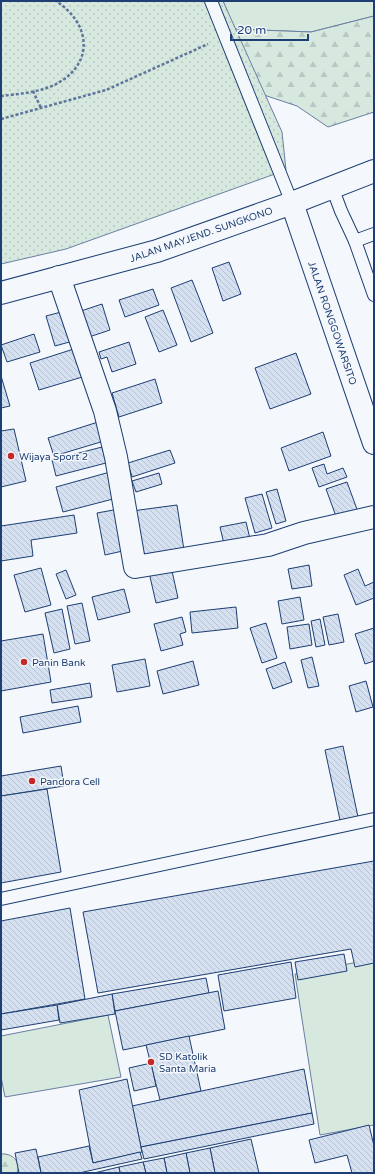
<svg xmlns="http://www.w3.org/2000/svg" width="375" height="1174" font-family="'Varela Round',sans-serif">
  <defs>
    <pattern id="forest-firs" width="22" height="20" patternUnits="userSpaceOnUse"><rect width="22" height="20" fill="#d7e8df"/><path d="M5 1l3.5 6h-7zM16 11l3.5 6h-7z" fill="#b8c8c3"/></pattern>
    <pattern id="park-dots" width="8" height="8" patternUnits="userSpaceOnUse"><rect width="8" height="8" fill="#d7e8df"/><path d="M2 2h.1M6 6h.1" fill="none" stroke="#b8c8c3" stroke-width="1.8" stroke-linecap="round"/></pattern>
    <pattern id="building-back-hatch" width="6" height="6" patternUnits="userSpaceOnUse"><rect width="6" height="6" fill="#d5e0f0"/><path d="M-1 5l2 2M0 0l6 6M5-1l2 2" fill="none" stroke="#b6c1d1"/></pattern>
  </defs>
  <rect width="100%" height="100%" fill="#f4f7fb"/>
  <g fill="#d7e8df" stroke="#687fa3">
    <path d="M223,1h151v15l-63,16 -77,-3z"/>
    <path d="M374,959v166l-54,10 -25,-161z"/>
    <path d="M108,1015l13,62 -116,20 -4,-20v-41z"/>
  </g>
  <g fill="url(#forest-firs)" stroke="#687fa3">
    <path d="M374,16v96l-46,15 -31,-21 -33,-11 -30,-66 77,3z"/>
    <path d="M1,1154c11,-1 20,7 16,19h-16z"/>
  </g>
  <path fill="url(#park-dots)" stroke="#687fa3" d="M1,1h222l59,131 4,38 -220,79 -65,15z"/>
  <g fill="url(#building-back-hatch)" stroke="#1d3f73">
    <path d="M229,262l12,32 -18,7 -11,-33z"/>
    <path d="M192,280l21,53 -22,9 -20,-54z"/>
    <path d="M153,289l6,16 -34,12 -6,-17z"/>
    <path d="M102,304l8,26 -21,7 -8,-26z"/>
    <path d="M163,310l14,35 -18,7 -14,-35z"/>
    <path d="M65,311l8,30 -18,5 -9,-30z"/>
    <path d="M34,334l6,18 -33,10 -6,-17z"/>
    <path d="M129,342l7,22 -24,8 -5,-15 -6,2 -2,-7z"/>
    <path d="M80,347l9,28 -50,15 -9,-27z"/>
    <path d="M296,353l15,41 -41,15 -15,-41z"/>
    <path d="M1,376l9,30 -9,2z"/>
    <path d="M155,379l7,24 -43,14 -7,-24z"/>
    <path d="M98,422l6,19 -50,15 -6,-18z"/>
    <path d="M14,429l12,52 -25,6v-56z"/>
    <path d="M323,432l8,24 -42,15 -8,-23z"/>
    <path d="M102,447l4,16 -50,13 -4,-16z"/>
    <path d="M170,450l5,13 -43,14 -4,-14z"/>
    <path d="M324,464l3,10 16,-6 4,9 -28,10 -7,-19z"/>
    <path d="M110,472l7,26 -54,14 -7,-25z"/>
    <path d="M159,473l3,11 -26,8 -4,-11z"/>
    <path d="M347,482l11,30 -21,7 -11,-30z"/>
    <path d="M277,489l9,32 -10,3 -10,-32z"/>
    <path d="M262,494l10,34 -17,5 -10,-35z"/>
    <path d="M177,505l7,45 -45,6 -7,-45z"/>
    <path d="M119,509l8,41 -22,5 -8,-42z"/>
    <path d="M74,515l3,18 -46,7 2,16 -32,5v-35z"/>
    <path d="M246,522l5,21 -26,5 -5,-21z"/>
    <path d="M170,562l8,36 -22,5 -8,-35z"/>
    <path d="M309,565l3,21 -20,3 -4,-20z"/>
    <path d="M41,568l10,37 -26,7 -11,-37z"/>
    <path d="M358,569l7,17 9,-4v16l-18,7 -12,-30z"/>
    <path d="M66,570l10,25 -10,4 -10,-25z"/>
    <path d="M124,589l6,23 -32,8 -6,-23z"/>
    <path d="M300,597l4,23 -22,4 -4,-23z"/>
    <path d="M82,603l8,38 -15,3 -8,-38z"/>
    <path d="M236,607l2,21 -46,5 -2,-21z"/>
    <path d="M62,609l8,40 -16,4 -9,-40z"/>
    <path d="M338,614l6,28 -15,3 -6,-28z"/>
    <path d="M182,617l4,15 -6,2 3,11 -22,6 -7,-27z"/>
    <path d="M320,619l5,26 -9,2 -5,-26z"/>
    <path d="M266,623l11,35 -15,5 -12,-35z"/>
    <path d="M309,624l3,21 -22,4 -3,-22z"/>
    <path d="M374,628v33l-9,3 -10,-30z"/>
    <path d="M43,634l8,48 -50,9v-50z"/>
    <path d="M312,657l7,29 -11,2 -7,-28z"/>
    <path d="M145,659l5,27 -33,6 -5,-27z"/>
    <path d="M193,661l6,24 -36,9 -6,-23z"/>
    <path d="M285,662l7,20 -19,7 -7,-20z"/>
    <path d="M366,681l7,26 -17,5 -7,-26z"/>
    <path d="M90,683l2,14 -40,6 -2,-13z"/>
    <path d="M78,706l3,16 -58,11 -3,-16z"/>
    <path d="M343,746l15,71 -18,3 -15,-70z"/>
    <path d="M61,766l3,20 -63,10v-20z"/>
    <path d="M47,789l14,83 -60,11v-87z"/>
    <path d="M374,861v102l-19,4 -4,-18 -253,44 -15,-81z"/>
    <path d="M70,908l15,91 -84,15v-93z"/>
    <path d="M344,954l3,17 -49,9 -3,-18z"/>
    <path d="M291,962l5,36 -72,13 -6,-36z"/>
    <path d="M206,978l3,15 -94,18 -3,-17z"/>
    <path d="M218,991l7,38 -102,21 -8,-39z"/>
    <path d="M112,994l3,20 -55,9 -3,-18z"/>
    <path d="M57,1005l2,15 -58,10v-16z"/>
    <path d="M189,1036l12,55 -41,9 -14,-55z"/>
    <path d="M151,1063l5,23 -22,5 -5,-23z"/>
    <path d="M304,1069l8,44 -171,34 -9,-41z"/>
    <path d="M127,1079l15,73 -49,11 -14,-73z"/>
    <path d="M312,1113l2,11 -170,35 -3,-12z"/>
    <path d="M369,1125l5,21v27h-22l-5,-18 -32,8 -6,-23z"/>
    <path d="M251,1139l8,34h-44l-5,-25z"/>
    <path d="M89,1146l4,17 47,-11 2,7 -63,14h-38l-3,-16z"/>
    <path d="M210,1148l5,25h-25l-4,-20z"/>
    <path d="M36,1149l5,24h-22l-4,-20z"/>
    <path d="M186,1153l4,20h-23l-3,-15z"/>
    <path d="M164,1158l3,15h-21l-3,-11z"/>
    <path d="M143,1162l3,11h-26l-1,-6z"/>
    <path d="M119,1167l1,6h-26z"/>
  </g>
  <g fill="none" stroke-linecap="round" stroke-linejoin="round">
    <defs>
      <g id="service">
        <path d="M211,1l81,202"/>
        <path d="M332,187l9,24 14,30 19,-7"/>
        <path d="M355,241l19,54"/>
        <path d="M1,899l373,-80"/>
      </g>
      <path id="minor" d="M59,277l46,134 11,46 19,110 133,-22 36,-12 70,-16"/>
      <path id="tertiary" d="M292,203l82,240"/>
      <path id="primary" d="M1,293l156,-42 135,-48 82,-32"/>
    </defs>
    <use href="#service" stroke="#1d3f73" stroke-width="14"/>
    <use href="#minor" stroke="#1d3f73" stroke-width="24"/>
    <use href="#tertiary" stroke="#1d3f73" stroke-width="24"/>
    <use href="#primary" stroke="#1d3f73" stroke-width="24"/>
    <g stroke="#5e769c" stroke-width="2.5" stroke-dasharray="3 2" stroke-linecap="butt">
      <path d="M33,91l8,17"/>
      <path d="M1,96c17,-2 42,-4 57,-13 37,-21 32,-60 -2,-82"/>
      <path d="M1,119l105,-29 102,-46"/>
    </g>
    <use href="#service" stroke="#f4f7fb" stroke-width="12"/>
    <use href="#minor" stroke="#f4f7fb" stroke-width="22"/>
    <use href="#tertiary" stroke="#f4f7fb" stroke-width="22"/>
    <use href="#primary" stroke="#f4f7fb" stroke-width="22"/>
  </g>
  <g fill="#c62828" stroke="#f4f7fb" stroke-width="1.5">
    <circle cx="11" cy="456" r="4"/>
    <circle cx="24" cy="662" r="4"/>
    <circle cx="32" cy="781" r="4"/>
    <circle cx="151" cy="1062" r="4"/>
  </g>
  <g text-anchor="middle" stroke-width="3" stroke-linejoin="round" paint-order="stroke">
    <g font-size="10" fill="#1d3f73" stroke="#f4f7fb">
      <text transform="translate(201 234) rotate(-19)" y="4">JALAN MAYJEND. SUNGKONO</text>
      <text transform="translate(333 323) rotate(71)" y="4">JALAN RONGGOWARSITO</text>
    </g>
    <g font-size="10" fill="#1d3f73" stroke="#f4f7fb" text-anchor="start">
      <text x="19" y="460">Wijaya Sport 2</text>
      <text x="32" y="666">Panin Bank</text>
      <text x="40" y="785">Pandora Cell</text>
      <text x="159" y="1060">SD Katolik<tspan x="159" dy="12">Santa Maria</tspan></text>
    </g>
  </g>
  <rect width="375" height="1174" fill="none" stroke="#1d3f73" stroke-width="4"/>
  <path d="M231 34v6h77v-6" fill="none" stroke="#1d3f73" stroke-width="2"/>
  <text x="237" y="34" font-size="12" fill="#1d3f73" stroke="#f4f7fb" stroke-width="3" paint-order="stroke">20 m</text>
</svg>
